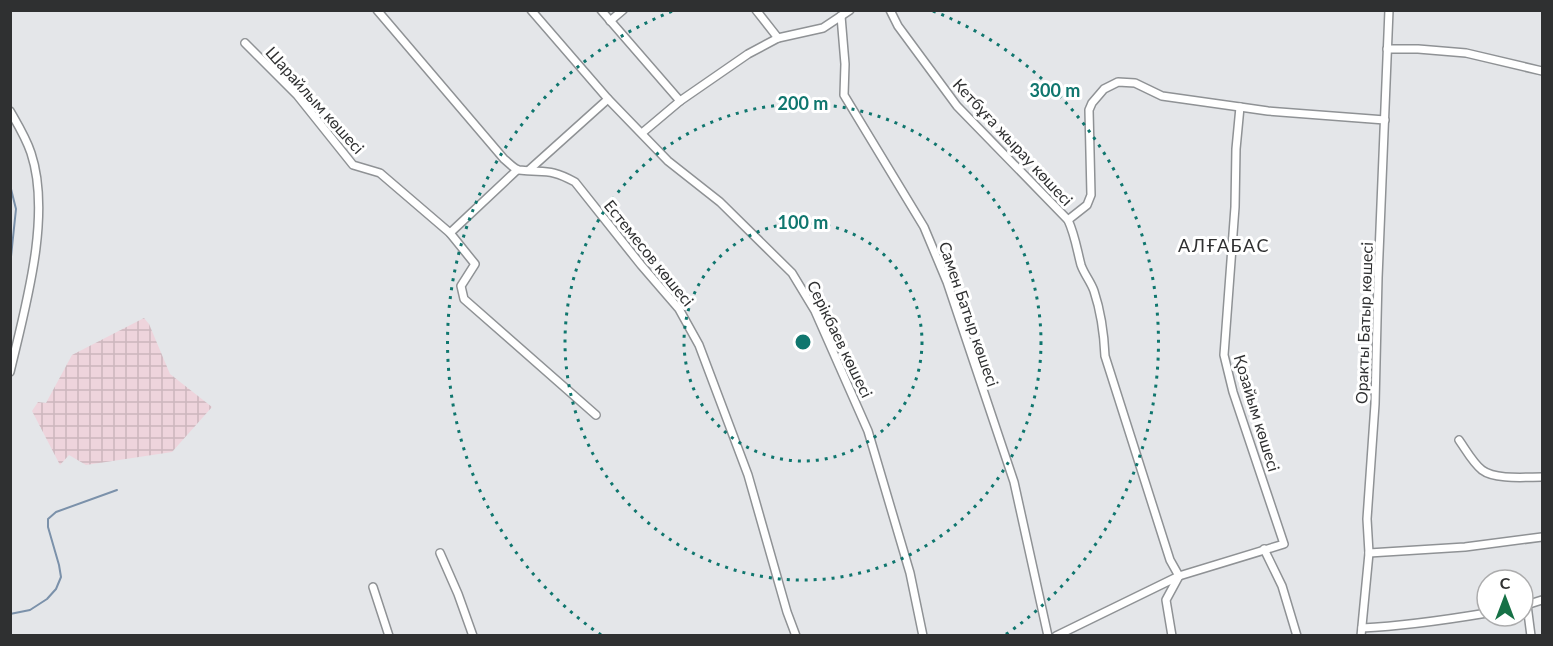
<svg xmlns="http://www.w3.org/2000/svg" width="1553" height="646" font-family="Lato,sans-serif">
  <defs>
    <pattern id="industrial-grid" width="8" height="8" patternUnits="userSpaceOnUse" patternTransform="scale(1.5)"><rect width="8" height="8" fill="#eed4dc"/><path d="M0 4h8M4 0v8" fill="none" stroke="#ccb6bd"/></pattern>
  </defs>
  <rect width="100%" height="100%" fill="#e4e6e9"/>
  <path fill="url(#industrial-grid)" d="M144,318l5,6 21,50 42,33 -40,45 -86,13 -17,-10 -9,10 -28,-54 6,-9 8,1 26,-48z"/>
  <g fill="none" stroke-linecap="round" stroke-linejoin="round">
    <g stroke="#7b91aa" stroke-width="2">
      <path d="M10,185l6,24 -6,57"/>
      <path d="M10,614l20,-4 17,-11 9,-10 5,-12 -2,-12 -11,-38v-8l8,-7 61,-22"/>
    </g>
    <defs>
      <g id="minor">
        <path d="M377,10l127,149c4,3 10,10 15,11 26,3 31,-2 56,12l66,83 38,44 20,36 49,130 39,137 9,24"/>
        <path d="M531,10l77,89 60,62 52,41 72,71 23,38 53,120 42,142 13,63"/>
        <path d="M601,10l79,91"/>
        <path d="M756,10l22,28"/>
        <path d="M890,10l8,16 59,80 111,114c7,15 9,30 13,45 3,9 10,17 13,26 7,21 10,43 11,65l65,204 9,16"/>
        <path d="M841,16l4,48 -1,31 80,132 23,55 67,200 34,154"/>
        <path d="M610,21l13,-11"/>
        <path d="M245,43l52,52 56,70 27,8 70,60 25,31 -14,22 3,13 132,116"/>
        <path d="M1387,49h31l48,4 76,18"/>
        <path d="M10,111c8,14 16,27 21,42 21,63 -6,155 -21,219"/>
        <path d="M642,133l38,-32 68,-47 30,-16 45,-10 27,-18"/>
        <path d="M529,170l79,-71"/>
        <path d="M1068,220l19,-15 4,-10 -2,-85 3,-7 12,-14 14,-7 17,1 27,13 78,11 28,4 117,9"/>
        <path d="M450,233l67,-63"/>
        <path d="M1459,440c7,10 14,23 23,30 13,10 44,7 60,7"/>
        <path d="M1264,549l18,37 15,50"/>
        <path d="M440,553l18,41 15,42"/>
        <path d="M1369,553l96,-6 77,-10"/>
        <path d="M373,587l16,49"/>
        <path d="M1527,605l4,31"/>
        <path d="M1523,606l19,-6"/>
        <path d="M1362,628c42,-2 83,-8 125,-15"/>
        <path d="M1056,636l123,-60 105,-32 -51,-152 -9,-37 11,-148 1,-58 4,-42"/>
        <path d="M1172,636l-6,-36 13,-24"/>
        <path d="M1361,636l8,-83 -2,-34 8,-115 3,-126 11,-268"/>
      </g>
    </defs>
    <use href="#minor" stroke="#8f9295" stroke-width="10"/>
    <use href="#minor" stroke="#fff" stroke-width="7"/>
  </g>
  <g fill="none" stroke="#0f766e" stroke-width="3" stroke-dasharray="3 6">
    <circle cx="803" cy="342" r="119"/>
    <circle cx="803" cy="342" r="238"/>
    <path d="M601 635A356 356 0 0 1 673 11M933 11A356 356 0 0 1 1005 635"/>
  </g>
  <g text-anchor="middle" stroke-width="6" stroke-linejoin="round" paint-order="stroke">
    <g font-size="16" fill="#2f3031" stroke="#fff">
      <text transform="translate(315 100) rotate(48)" y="6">Шарайлым көшесі</text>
      <text transform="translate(1013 142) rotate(47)" y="6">Кетбұға жырау көшесі</text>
      <text transform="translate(649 253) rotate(51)" y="6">Естемесов көшесі</text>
      <text transform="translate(969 314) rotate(71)" y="6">Самен Батыр көшесі</text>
      <text transform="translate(1364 323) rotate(-88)" y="6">Оракты Батыр көшесі</text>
      <text transform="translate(840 339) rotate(64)" y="6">Серікбаев көшесі</text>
      <text transform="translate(1257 413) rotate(73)" y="6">Қозайым көшесі</text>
    </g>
    <g font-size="18" letter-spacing="1.5" fill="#2f3031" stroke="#fff">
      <text x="1224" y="252">АЛҒАБАС</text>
    </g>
  </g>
  <circle cx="803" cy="342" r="9" fill="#0f766e" stroke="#fff" stroke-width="3"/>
  <g font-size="18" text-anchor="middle" font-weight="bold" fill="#0f766e" stroke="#fff" stroke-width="6" stroke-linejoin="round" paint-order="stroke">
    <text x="1055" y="97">300 m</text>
    <text x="803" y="110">200 m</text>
    <text x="803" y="229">100 m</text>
  </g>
  <rect width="1553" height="646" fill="none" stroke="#2f3031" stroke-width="24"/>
  <g transform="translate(1505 598)"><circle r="28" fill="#ffffff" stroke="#acacad" stroke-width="1.5"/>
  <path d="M0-4.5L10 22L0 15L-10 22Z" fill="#167146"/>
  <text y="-9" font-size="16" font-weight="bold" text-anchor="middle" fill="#2f3031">С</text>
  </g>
</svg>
